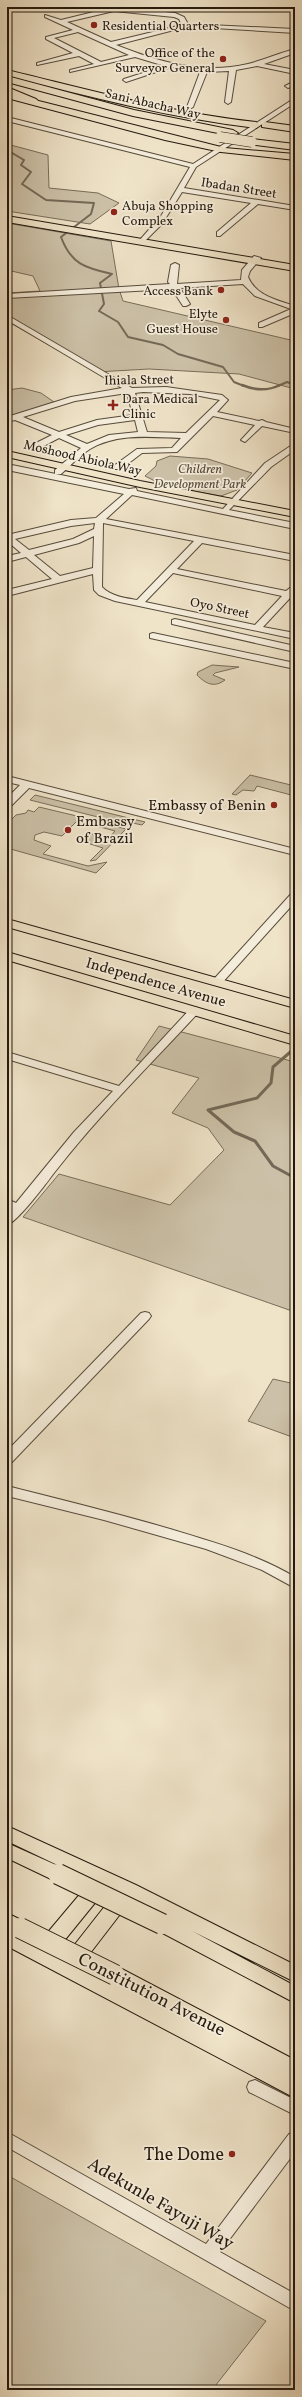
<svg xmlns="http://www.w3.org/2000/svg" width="302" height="2397" font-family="Vollkorn,serif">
  <rect width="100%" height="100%" fill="#efe3c8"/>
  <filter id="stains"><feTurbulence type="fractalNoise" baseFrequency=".005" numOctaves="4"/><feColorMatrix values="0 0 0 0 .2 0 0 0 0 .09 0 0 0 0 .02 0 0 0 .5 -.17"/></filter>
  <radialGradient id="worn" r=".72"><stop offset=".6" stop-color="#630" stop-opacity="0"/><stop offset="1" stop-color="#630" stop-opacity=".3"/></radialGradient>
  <g fill="#ccc1a8" stroke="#786d5a">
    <path d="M7,144l41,11 1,33 49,5 21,10 -29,21 -83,-13z"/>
    <path d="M7,223l104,18 8,48 4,12 172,40v48l-56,-15 -90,-5 -53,3 -89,-51v-28l33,-2 -7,-15 -26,-6z"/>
    <path d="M22,388l19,5 13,9 -47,15v-27z"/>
    <path d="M170,456l38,3 44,14 -15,17 -16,6 -56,-10 -20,-10 11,-10 1,-5z"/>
    <path d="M212,665l27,2 -24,6 -2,2 12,5c-11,8 -19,4 -28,-5l1,-3z"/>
    <path d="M250,775l45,11v10l-38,-10 -3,5 -11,-1 -7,5 -4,-1z"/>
    <path d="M35,795l110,27 -3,3 -14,-3 -2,2 -96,-24z"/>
    <path d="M39,807l42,10 -19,19 -18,-4 -9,3 -1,5 17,6 -8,8 45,12 19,-4 -11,11 -89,-25v-24l9,-9 10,-2 2,-3 6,2z"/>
    <path d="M97,821l29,8 -30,31 -6,1 13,-13 -19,-6 8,-8 17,4 6,-7 -22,-6z"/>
    <path d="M159,1026l136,36v250l-272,-95 36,-43 111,31 54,-55 -16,-22 -36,-15 27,-35 -63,-18z"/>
    <path d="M273,1379l22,5v54l-47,-17z"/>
    <path d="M7,2175l259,146 -54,69h-205z"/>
  </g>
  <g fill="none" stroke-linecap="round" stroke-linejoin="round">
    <g stroke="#746957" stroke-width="2">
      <path d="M7,9l4,-2"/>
      <path d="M7,150l17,10 -3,5 10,7 -9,12 24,16 48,3 -3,11 -30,23c10,27 24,31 51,37l-12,9 4,21 -5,7 19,11 10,15 35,8 15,9 45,13 11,15 10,4"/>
      <path d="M278,386l9,-4 8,3"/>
    </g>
    <path stroke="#746957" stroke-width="2.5" d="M242,385c12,5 26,6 38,0"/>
    <path stroke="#746957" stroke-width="3" d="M295,1048l-22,19 -2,16 -14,15 -49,12 26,22 21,9 18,25 22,12"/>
    <defs>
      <g id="minor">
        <path d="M114,7l61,6 9,4 4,7 107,5v4l-98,-6 -19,2 -62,16c43,17 86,30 132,19 16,-4 31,-11 47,-15v4l-31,11 31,6v4l-38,-8 -21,4 -5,32 -3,2 -3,-2 4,-31 -22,1 -14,35 -3,2 -3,-2 13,-35 -29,-5 -45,15 -3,-2 1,-1 41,-13 -30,-9 -65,15v-2l24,-6 -15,-8 -42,9v-2l36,-10 -27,-14v-2l27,-7 -28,-13v-2l16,5zM114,11l60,6 5,2 3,6 -71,17 -44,-20zM78,32l51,23 -28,7 -47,-24z"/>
        <path d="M295,81v4l-7,3 -3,-2z"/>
        <path d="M295,98v5l-99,64 -12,21 111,18v4l-37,-6 -38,32h-3v-4l34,-29 -69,-11 -20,32 -20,20 -4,-2 23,-26 29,-49 -183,-46v-4l186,47z"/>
        <path d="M254,256l7,2 -11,13 -2,6c8,19 29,23 47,29v7l-33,14h-3v-4l32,-14 -36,-13 -12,-12 -63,4 10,16 -4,2h-3l-11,-17 -165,9v-4l163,-10 -2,-2 3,-17 4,-2 4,2 -2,19 64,-4 1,-10z"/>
        <path d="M7,315l125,73 34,-1 56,8 6,5 -11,12 42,9 3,-1 4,2 29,7v4l-33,-7 -17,16 -4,-2 14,-15 -42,-9 -36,36 -35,1 -21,16h-6v-4l22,-16 35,-1 9,-10c-31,-1 -64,-5 -91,11 -11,7 -20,17 -29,25h-6v-4l26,-22 -22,-10 -21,11h-6v-4l20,-10 -37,-15 -8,2v-5l64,-20 51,-9 -115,-68zM143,392l47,2 30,6 -34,33 -39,-1 -12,-39zM127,393l6,22 -36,5 -38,12 -36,-15 52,-16zM135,420l3,12 -29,3 -22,9 -21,-9 32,-10z"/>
        <path d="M295,443v7l-24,17 -42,43 66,13v6l-163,-34 -26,24 189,36v6l-93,-18 -25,26 109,22 9,-7v15l-5,-1 -27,29 32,6v6l-180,-38 -16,-6 -5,-5 -1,-16 -86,22v-6l45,-11 -26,-22 -19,5v-6l14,-3 -14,-12v-6l64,-15 25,-2 28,-24 -117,-24v-6l122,25 7,-1 1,3 86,18 42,-46zM95,523l-1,6 -21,10 -44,11 -14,-11 56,-13zM103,523l91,18 -57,59c-12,-2 -27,-4 -35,-13zM94,536l-1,32 -33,8 -26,-21 45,-12zM173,573l109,23 -27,29 -110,-23z"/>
        <path d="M175,619l120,27v6l-123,-28v-4z"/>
        <path d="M153,633l142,30v6l-145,-31v-4z"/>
        <path d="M7,776l288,73v6l-266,-67 -18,18 -4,1v-9l13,-13 -13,-3z"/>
        <path d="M295,893v9l-73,81h-8l-1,-2 1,-2 77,-85z"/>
        <path d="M195,1007l6,3 -2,2c-49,53 -101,104 -145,161 -8,11 -37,49 -47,52v-12l4,-4 -4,-2v-8l9,4 58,-71 39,-41 -106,-32v-7l112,34 72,-78z"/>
        <path d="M145,1312l4,1 2,3 -2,3 -137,143 -5,2v-13l134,-138z"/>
        <path d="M7,1486c55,14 109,27 163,43 43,13 86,25 125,48v11l-33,-18 -56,-21 -102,-29 -97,-24z"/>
        <path d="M255,2080l40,20v15l-46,-23 -2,-5 2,-5z"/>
        <path d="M7,2132l199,112 83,-110 6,-2v20l-75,100 75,42v17l-288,-164z"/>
      </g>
      <g id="major">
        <path d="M7,70c83,20 164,43 249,52l4,3 -4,3c-85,-10 -167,-31 -249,-53z"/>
        <path d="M7,93l218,55 70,6v6l-74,-8 -56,-12 -158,-42z"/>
        <path d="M265,122l30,4v6l-33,-5v-4z"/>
        <path d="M7,216l288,49v6l-288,-49z"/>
        <path d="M7,451l133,30 155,30v6l-155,-30 -133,-30z"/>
        <path d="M7,919l288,81v8l-288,-81z"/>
        <path d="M7,952l288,84v9l-288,-85z"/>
        <path d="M7,1826l129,59 159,80v17l-103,-51 103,55v17l-140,-74 -3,-5 3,-5 11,-1 -35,-18 -50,65 26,14 -2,-4 3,-6 7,-2 7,2 173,91v18l-4,-1 4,2v19l-288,-152v-33l20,10 3,5 -3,5 -6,2 17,9 53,-63 -84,-40zM107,1888l9,4 -51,65 -10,-5z"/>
        <path d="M7,1843l58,26 3,5 -3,5 -7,2 -7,-2 -44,-21z"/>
      </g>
      <g id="highway">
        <path d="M7,76l127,34 99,20 5,3 -5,3 -100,-20 -126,-34z"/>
        <path d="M7,87l29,12 2,2 -5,3 -26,-11z"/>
        <path d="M252,139l43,5v6l-46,-6v-4z"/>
      </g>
    </defs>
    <use href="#minor" stroke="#574c3c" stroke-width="2"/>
    <use href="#major" stroke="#24190d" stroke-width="2"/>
    <use href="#highway" stroke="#24190d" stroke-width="2"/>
    <use href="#minor" fill="#f5eddb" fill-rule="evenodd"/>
    <use href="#major" fill="#efe3c8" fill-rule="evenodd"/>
    <use href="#highway" fill="#efe3c8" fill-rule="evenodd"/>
    <defs>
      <g id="major-bridge">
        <path d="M58,1874l104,50"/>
        <path d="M20,1928l95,47"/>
      </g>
      <path id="highway-bridge" d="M220,137l32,5"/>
    </defs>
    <use href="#major-bridge" stroke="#24190d" stroke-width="22" stroke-linecap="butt"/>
    <use href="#highway-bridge" stroke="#24190d" stroke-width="11" stroke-linecap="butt"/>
    <use href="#major-bridge" stroke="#efe3c8" stroke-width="20"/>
    <use href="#highway-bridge" stroke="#efe3c8" stroke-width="10"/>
  </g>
  <g fill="#8f2418" stroke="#f5eddb" stroke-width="1.5">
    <circle cx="94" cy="25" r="4"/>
    <circle cx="223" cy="59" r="4"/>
    <circle cx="114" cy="212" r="4"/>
    <circle cx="221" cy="290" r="4"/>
    <circle cx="226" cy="320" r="4"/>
    <path d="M111 399h4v4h4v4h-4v4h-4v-4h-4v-4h4z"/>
    <circle cx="274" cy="805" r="4"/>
    <circle cx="68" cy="830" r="4"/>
    <circle cx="232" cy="2154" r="4"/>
  </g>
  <g text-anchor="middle" stroke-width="3.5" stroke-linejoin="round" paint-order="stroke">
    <g font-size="13" fill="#24190d" stroke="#f5eddb" text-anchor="start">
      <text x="102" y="30">Residential Quarters</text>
      <text x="215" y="57" text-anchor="end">Office of the<tspan x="215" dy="15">Surveyor General</tspan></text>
      <text x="122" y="210">Abuja Shopping<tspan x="122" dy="15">Complex</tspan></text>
      <text x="213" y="295" text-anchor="end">Access Bank</text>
      <text x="218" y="318" text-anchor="end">Elyte<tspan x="218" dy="15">Guest House</tspan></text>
      <text x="122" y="403">Dara Medical<tspan x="122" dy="15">Clinic</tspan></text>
    </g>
    <g font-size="13" fill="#24190d" stroke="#f5eddb">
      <text transform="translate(153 103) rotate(13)" y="5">Sani Abacha Way</text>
      <text transform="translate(239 187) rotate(9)" y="5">Ibadan Street</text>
      <text transform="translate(139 379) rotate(-1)" y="5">Ihiala Street</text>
      <text transform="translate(83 457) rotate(13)" y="5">Moshood Abiola Way</text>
      <text transform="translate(220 607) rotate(12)" y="5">Oyo Street</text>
    </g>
    <g font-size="13" font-style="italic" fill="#564b3c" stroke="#f5eddb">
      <text x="200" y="473">Children<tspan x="200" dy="15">Development Park</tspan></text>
    </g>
    <g font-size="15" fill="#24190d" stroke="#f5eddb" text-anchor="end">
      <text x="266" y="810">Embassy of Benin</text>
      <text x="76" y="826" text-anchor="start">Embassy<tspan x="76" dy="17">of Brazil</tspan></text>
    </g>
    <g font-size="15" fill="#24190d" stroke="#f5eddb">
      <text transform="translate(156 982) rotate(16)" y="5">Independence Avenue</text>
    </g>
    <g font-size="18" fill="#24190d" stroke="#f5eddb">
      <text transform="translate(152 1994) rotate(27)" y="6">Constitution Avenue</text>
      <text transform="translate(161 2203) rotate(30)" y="6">Adekunle Fayuji Way</text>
    </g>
    <g font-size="18" fill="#24190d" stroke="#f5eddb" text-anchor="end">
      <text x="224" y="2160">The Dome</text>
    </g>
  </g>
  <rect width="302" height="2397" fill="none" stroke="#efe3c8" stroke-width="24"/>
  <rect x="8" y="8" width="286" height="2381" fill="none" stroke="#24190d" stroke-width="2"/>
  <rect x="12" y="12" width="278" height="2373" fill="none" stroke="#24190d"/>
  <rect width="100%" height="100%" filter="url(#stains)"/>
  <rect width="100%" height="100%" fill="url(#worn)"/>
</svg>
